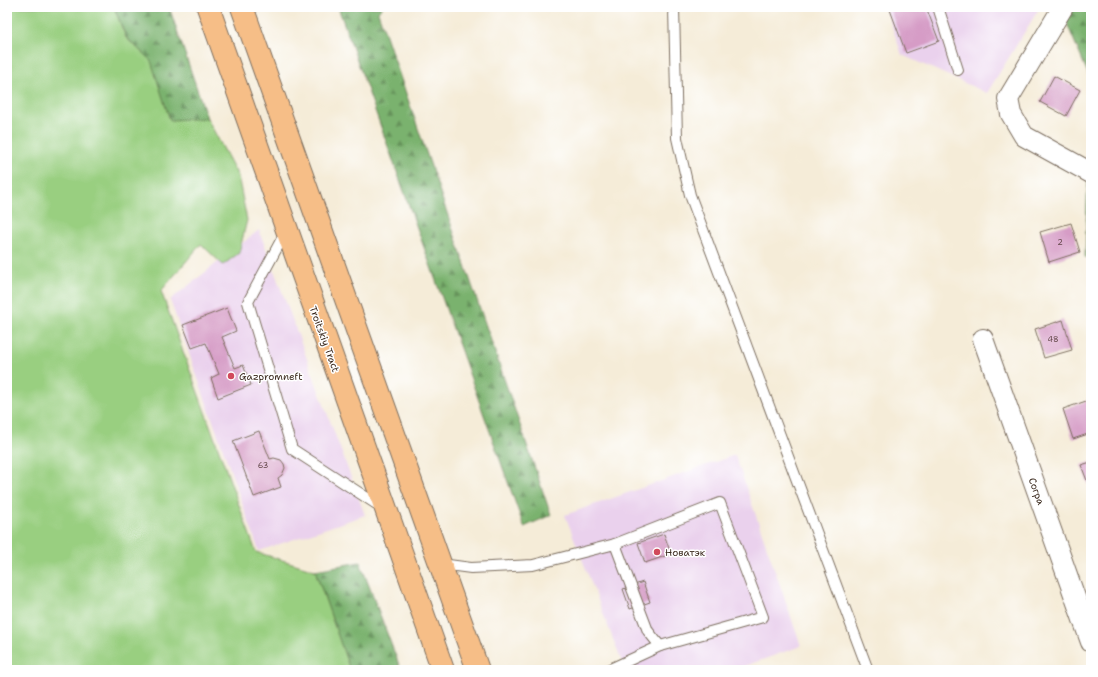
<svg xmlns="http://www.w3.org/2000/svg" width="1098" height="677" font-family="'Shantell Sans',sans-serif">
  <defs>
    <pattern id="forest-firs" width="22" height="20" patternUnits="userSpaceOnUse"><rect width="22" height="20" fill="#7ab26e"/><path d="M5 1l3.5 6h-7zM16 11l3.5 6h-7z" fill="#65915a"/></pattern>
  </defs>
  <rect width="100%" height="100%" fill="#fff"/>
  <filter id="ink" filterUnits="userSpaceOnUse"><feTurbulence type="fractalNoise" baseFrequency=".025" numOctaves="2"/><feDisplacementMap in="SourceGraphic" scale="8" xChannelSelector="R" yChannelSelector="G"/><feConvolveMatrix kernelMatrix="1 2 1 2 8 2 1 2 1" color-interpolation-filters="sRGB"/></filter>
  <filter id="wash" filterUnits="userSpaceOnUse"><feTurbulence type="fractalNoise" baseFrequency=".012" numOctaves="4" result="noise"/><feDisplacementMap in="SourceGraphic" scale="16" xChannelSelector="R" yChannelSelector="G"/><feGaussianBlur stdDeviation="0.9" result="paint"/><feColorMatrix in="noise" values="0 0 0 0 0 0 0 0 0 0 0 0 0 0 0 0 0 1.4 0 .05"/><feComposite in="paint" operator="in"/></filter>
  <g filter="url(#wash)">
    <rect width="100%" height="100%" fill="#f5ecd8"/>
    <g fill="#ead1ed">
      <path d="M885,7h155l-53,86 -85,-38z"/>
      <path d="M259,230l106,285 -106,36 -89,-251z"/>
      <path d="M735,455l66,191 -68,24h-108l-60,-155z"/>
    </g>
    <path fill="#99cf80" stroke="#6a7c4f" d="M7,7h107l12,31 25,22 19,60 37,-2 31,58 9,44 -8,33 -16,12 -22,-21 -40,47 95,261 59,18 35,100h-343z"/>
    <g fill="url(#forest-firs)" stroke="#5a6e46">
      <path d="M114,7h55l38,111 -37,2 -19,-59 -25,-24z"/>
      <path d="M338,7h45l-5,5 173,503 -27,12z"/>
      <path d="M1060,7h31v74z"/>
      <path d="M1091,86v173l-6,-2z"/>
      <path d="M360,562l41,108h-51l-35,-100z"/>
    </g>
    <g id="blocks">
      <g fill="#d69cc6">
        <path d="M889,7h37l13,34 -33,12z"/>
        <path d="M1054,76l26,14 -14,26 -26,-14z"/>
        <path d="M1071,223l9,29 -31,10 -9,-30z"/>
        <path d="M227,308l9,23 -14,6 13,31 8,-3 8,20 -33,13 -7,-20 8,-4 -13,-31 -14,5 -9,-23z"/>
        <path d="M1063,320l9,30 -28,8 -9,-29z"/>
        <path d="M1089,400l2,7v26l-18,6 -10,-30z"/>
        <path d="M259,431l11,28 4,-1 7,2 3,4 1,4 -3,7 -4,3 3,9 -27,10 -21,-56z"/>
        <path d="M1091,462v29l-10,-26z"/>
        <path d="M664,534l7,20 -26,9 -7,-20z"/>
        <path d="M643,582l7,20 -20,7 -7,-20z"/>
      </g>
    </g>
  </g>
  <g filter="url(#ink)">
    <use href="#blocks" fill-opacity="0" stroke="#7c6e5f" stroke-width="1"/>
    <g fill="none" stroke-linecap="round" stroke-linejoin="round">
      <defs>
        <g id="lane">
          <path d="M674,7l3,131 13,57 178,475"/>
          <path d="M938,7l20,63"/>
          <path d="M286,231l-38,71 44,147 89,58"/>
          <path d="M615,544l105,-41 43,114 -103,29"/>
          <path d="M441,564l30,4 62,-3 82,-21 33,87 12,15 -52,24"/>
        </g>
        <g id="street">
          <path d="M1063,7l-55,92 3,15 13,22 67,37"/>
          <path d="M983,339l108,303"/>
        </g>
        <g id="primary">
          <path d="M208,7l235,663"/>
          <path d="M242,7l236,663"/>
        </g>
      </defs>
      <use href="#lane" stroke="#7c6e5f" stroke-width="12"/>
      <use href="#street" stroke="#7c6e5f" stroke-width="22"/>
      <use href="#primary" stroke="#7c6e5f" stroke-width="24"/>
      <use href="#lane" stroke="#fff" stroke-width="10"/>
      <use href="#street" stroke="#fff" stroke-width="20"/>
      <use href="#primary" stroke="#f6be87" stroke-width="22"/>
    </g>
  </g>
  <g fill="#d1495b" stroke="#fff" stroke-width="1.5">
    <circle cx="231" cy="376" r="4"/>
    <circle cx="657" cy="552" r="4"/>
  </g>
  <g text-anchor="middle" stroke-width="3" stroke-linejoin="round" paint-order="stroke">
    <g font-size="8" fill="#624648">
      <text x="1060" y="245">2</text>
      <text x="1053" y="342">48</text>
      <text x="263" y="468">63</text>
    </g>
    <g font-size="10" fill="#3b2a1e" stroke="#fff">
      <text transform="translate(325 339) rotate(70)" y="4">Troitskiy Tract</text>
      <text transform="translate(1037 491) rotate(70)" y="4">Согра</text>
    </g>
    <g font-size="10" fill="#3b2a1e" stroke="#fff" text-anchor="start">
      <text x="239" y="380">Gazpromneft</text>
      <text x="665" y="556">Новатэк</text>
    </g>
  </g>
  <rect width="1098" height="677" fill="none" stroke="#fff" stroke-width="24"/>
</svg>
